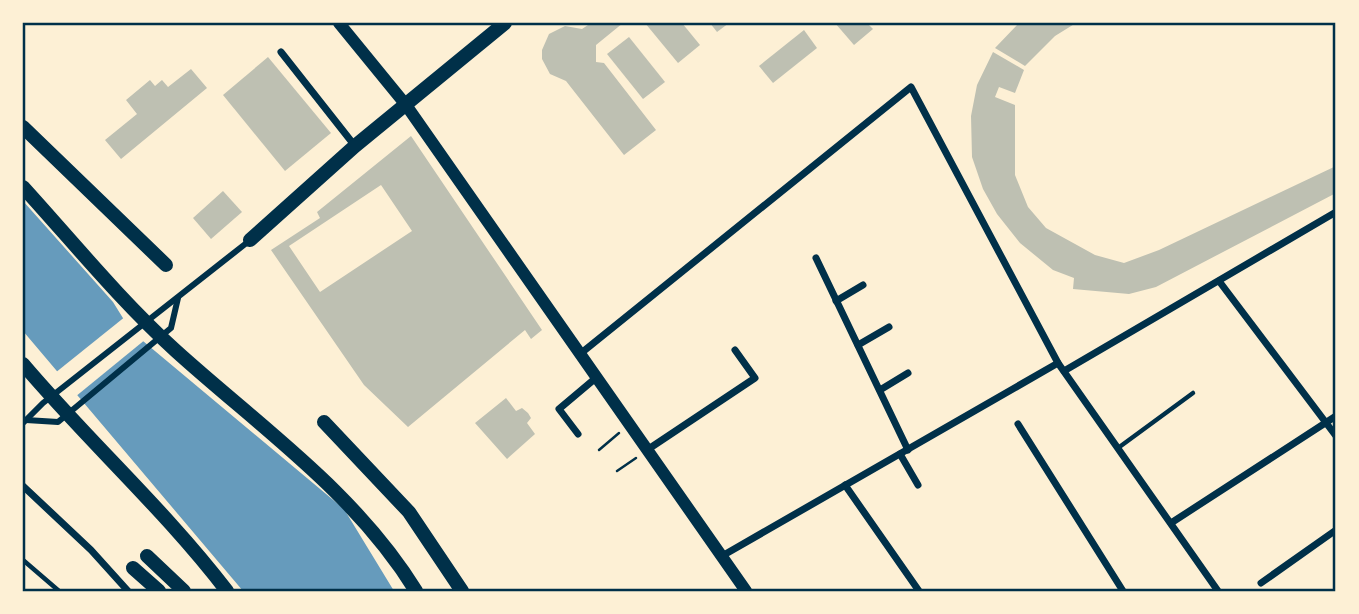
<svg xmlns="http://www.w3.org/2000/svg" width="1359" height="614" font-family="'DejaVu Sans',sans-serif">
  <rect width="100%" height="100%" fill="#fdf0d5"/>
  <path fill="#669bbc" d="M23,201l90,101 18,29 213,178 50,82h-151l-220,-260z"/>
  <path fill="#fdf0d5" d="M126,316l20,23 -71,58 -20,-24z"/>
  <g fill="#bec0b2" fill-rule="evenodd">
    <path d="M591,23h32l-27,22v17l8,1 52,67 -32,25 -58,-74 -16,-7 -8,-15v-9l7,-16 16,-8 17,3z"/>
    <path d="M645,23h37l18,22 -22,18z"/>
    <path d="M710,23h19l-12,9z"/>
    <path d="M835,23h32l6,6 -19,16z"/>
    <path d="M1019,23h57l-21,13 -30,30 -30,-18z"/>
    <path d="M804,30l13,18 -44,35 -14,-17z"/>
    <path d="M629,37l36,45 -22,17 -36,-45z"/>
    <path d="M993,52l31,18 -9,23 -16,-6 -4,10 20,8v70l13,32 18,21 49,27 29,8 35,-13 177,-84v27l-180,94 -27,7 -56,-5 1,-11 -21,-8 -33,-27 -23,-29 -14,-25 -11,-32 -1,-41 6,-31z"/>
    <path d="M268,57l63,76 -46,38 -62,-76z"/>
    <path d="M191,69l16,19 -86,71 -16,-19 32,-26 -11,-14 24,-20 5,6 7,-6 6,7z"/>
    <path d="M411,136l131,194 -11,9 -6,-9 -117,97 -44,-42 -93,-135 49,-32 -3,-6zM381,185l31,46 -92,61 -31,-46z"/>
    <path d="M223,191l19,21 -31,27 -18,-21z"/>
    <path d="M506,398l10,13 6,-3 6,5 3,5 -4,5 8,11 -28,25 -32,-36z"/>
  </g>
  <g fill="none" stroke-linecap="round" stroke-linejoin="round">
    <g stroke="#003049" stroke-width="2.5">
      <path d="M599,450l20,-17"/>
      <path d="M617,471l19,-13"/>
    </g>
    <g stroke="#003049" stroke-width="4.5">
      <path d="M1118,448l75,-55"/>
      <path d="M23,560l36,31"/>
    </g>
    <g stroke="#003049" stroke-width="6">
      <path d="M26,420l32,2 113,-94 7,-30"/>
      <path d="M23,423l20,-20 206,-162"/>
    </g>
    <g stroke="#003049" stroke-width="7">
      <path d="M281,52l74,94"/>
      <path d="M816,258l92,192"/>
      <path d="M1219,281l117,155"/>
      <path d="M836,301l27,-16"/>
      <path d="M858,345l31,-18"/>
      <path d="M580,354l331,-267 147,276 160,228"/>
      <path d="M1064,371l272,-159"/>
      <path d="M880,390l28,-17"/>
      <path d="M1018,424l105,167"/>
      <path d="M578,434l-19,-25 38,-32"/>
      <path d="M647,450l108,-72 -20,-28"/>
      <path d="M900,454l18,31"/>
      <path d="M845,485l74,106"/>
      <path d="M23,486l68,64 37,41"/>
      <path d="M1171,523l165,-107"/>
      <path d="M722,556l336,-193"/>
      <path d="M1261,583l75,-53"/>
    </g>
    <path stroke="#003049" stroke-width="12" d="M339,23l67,82 340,486"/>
    <g stroke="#003049" stroke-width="14">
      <path d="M23,127l143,138"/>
      <path d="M23,187c50,55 97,113 153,164 84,76 179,141 240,240"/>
      <path d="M250,240l105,-94 150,-123"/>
      <path d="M23,364c66,78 142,146 204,227"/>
      <path d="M324,422l85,90 53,79"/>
      <path d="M147,556l37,35"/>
      <path d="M133,568l26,23"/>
    </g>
  </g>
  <rect width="1359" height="614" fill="none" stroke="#fdf0d5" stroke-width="49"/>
  <rect x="24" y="24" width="1310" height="566" fill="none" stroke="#003049" stroke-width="2.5"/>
</svg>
